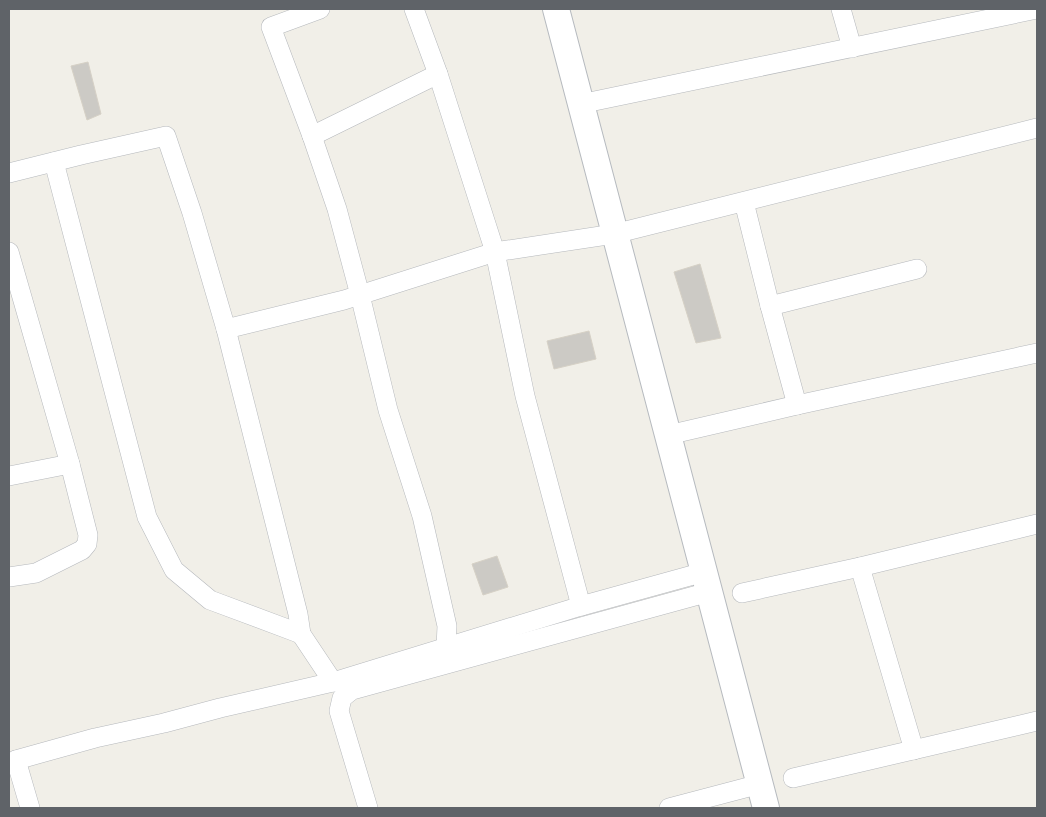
<svg xmlns="http://www.w3.org/2000/svg" width="1046" height="817" font-family="'PT Sans Narrow',sans-serif">
  <rect width="100%" height="100%" fill="#f1efe8"/>
  <g fill="#cccac5" stroke="#d6d1c6">
    <path d="M88,62l13,52 -14,6 -16,-54z"/>
    <path d="M700,264l21,74 -25,5 -22,-71z"/>
    <path d="M589,331l7,28 -42,10 -7,-28z"/>
    <path d="M497,556l11,31 -25,8 -11,-31z"/>
  </g>
  <g fill="none" stroke-linecap="round" stroke-linejoin="round">
    <defs>
      <g id="street">
        <path d="M320,9l-49,18 41,109 25,73 23,86 28,115 34,106 25,110 -1,21"/>
        <path d="M414,9l24,65 57,178 30,144 56,210"/>
        <path d="M841,9l11,39"/>
        <path d="M580,104l457,-95"/>
        <path d="M312,136l126,-62"/>
        <path d="M54,162l93,355 27,53 36,30 91,34"/>
        <path d="M9,173l72,-18 85,-19 26,77 34,116 118,-29 151,-48 119,-18 423,-106"/>
        <path d="M744,202l26,104 27,99"/>
        <path d="M9,252l61,212 18,71 -1,9 -5,6 -46,23 -27,4"/>
        <path d="M770,306l147,-37"/>
        <path d="M226,329l72,285 3,20 32,48"/>
        <path d="M668,435l129,-30 240,-52"/>
        <path d="M9,476l61,-12"/>
        <path d="M860,567l54,183"/>
        <path d="M742,593l118,-26 177,-43"/>
        <path d="M16,760l14,48"/>
        <path d="M9,765l7,-5 79,-22 69,-15 56,-15 113,-26 248,-76 123,-34"/>
        <path d="M793,778l244,-57"/>
        <path d="M368,808l-29,-97 3,-13 10,-8 357,-98"/>
        <path d="M669,808l91,-24"/>
      </g>
      <path id="secondary" d="M556,9l210,799"/>
    </defs>
    <use href="#street" stroke="#b5b8bc" stroke-width="20"/>
    <use href="#secondary" stroke="#b6babf" stroke-width="28"/>
    <use href="#street" stroke="#fff" stroke-width="19"/>
    <use href="#secondary" stroke="#fff" stroke-width="26"/>
  </g>
  <rect width="1046" height="817" fill="none" stroke="#5f6368" stroke-width="20"/>
</svg>
